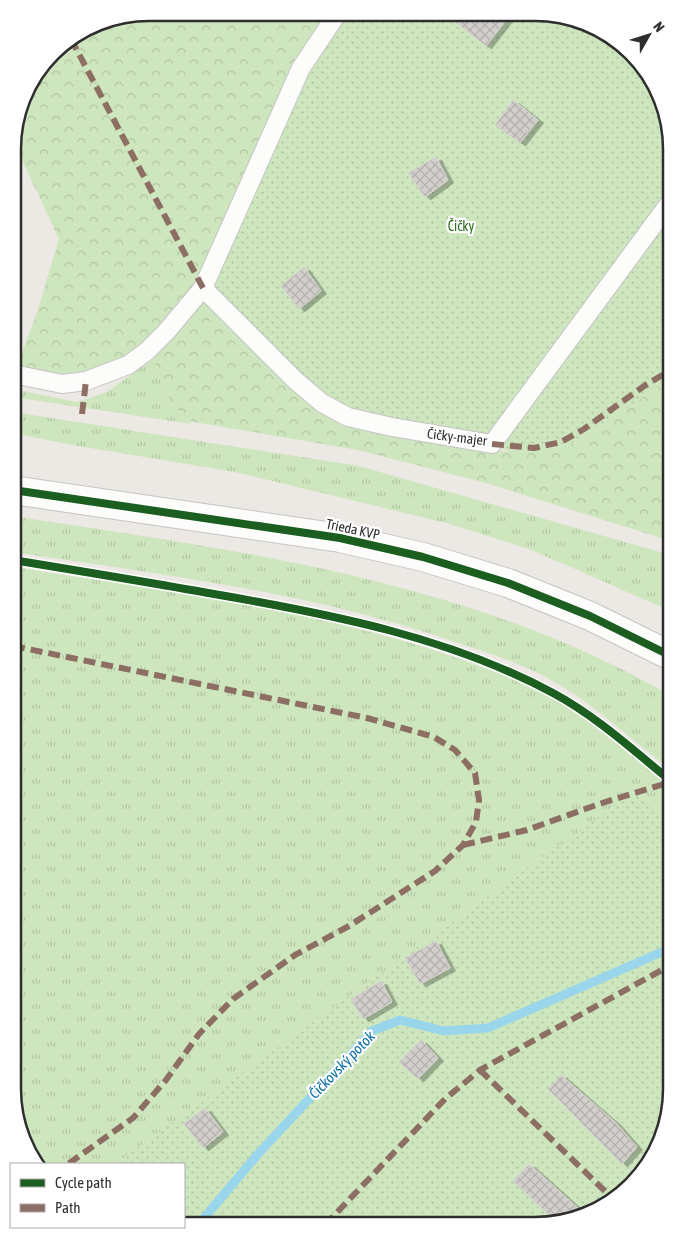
<svg xmlns="http://www.w3.org/2000/svg" width="684" height="1238" font-family="'Asap Condensed',sans-serif">
  <defs>
    <pattern id="grass-tufts" width="24" height="20" patternUnits="userSpaceOnUse" patternTransform="scale(1.25)"><rect width="24" height="20" fill="#cee6be"/><path d="M3 7l-1-3M5 7V3M7 7l1-3M15 17l-1-3M17 17v-4M19 17l1-3" fill="none" stroke="#b1c6a4"/></pattern>
    <pattern id="forest-crowns" width="20" height="18" patternUnits="userSpaceOnUse" patternTransform="scale(1.25)"><rect width="20" height="18" fill="#cee6be"/><path d="M2 6a3 3 0 1 1 6 0M12 15a3 3 0 1 1 6 0" fill="none" stroke="#b1c6a4"/></pattern>
    <pattern id="park-dots" width="8" height="8" patternUnits="userSpaceOnUse" patternTransform="scale(1.25)"><rect width="8" height="8" fill="#cee6be"/><path d="M2 2h.1M6 6h.1" fill="none" stroke="#b1c6a4" stroke-width="1.8" stroke-linecap="round"/></pattern>
    <pattern id="building-cross-hatch" width="8" height="8" patternUnits="userSpaceOnUse" patternTransform="scale(1.25)"><rect width="8" height="8" fill="#d1cecb"/><path d="M0 0l8 8M0 8l8-8" fill="none" stroke="#b4b1af"/></pattern>
    <filter id="shadow"><feDropShadow dx="5.5" dy="3" stdDeviation="0" flood-color="#0004"/></filter>
  </defs>
  <rect width="100%" height="100%" fill="#ece8e4"/>
  <g fill="url(#grass-tufts)">
    <path d="M154,358c8,32 14,42 37,66l-178,-27v-8l64,13 30,-10z"/>
    <path d="M13,412l346,54 301,86 11,3v56l-142,-62 -83,-26 -211,-51 -169,-28 -53,-11z"/>
    <path d="M13,516c226,35 457,63 658,180v74c-39,-30 -77,-66 -120,-90 -32,-18 -68,-29 -102,-40 -140,-48 -290,-66 -436,-88z"/>
    <path d="M13,567c138,22 278,39 411,80 40,13 79,26 116,45 48,24 89,63 131,96v36l-43,-27 -513,367h-73l-22,-31 -7,-45z"/>
  </g>
  <g fill="url(#forest-crowns)">
    <path d="M150,13l187,1 -134,274 -37,44 -80,49 -72,-6 24,-66 21,-70 -45,-96c0,-50 38,-101 83,-120 15,-6 36,-7 53,-10z"/>
    <path d="M205,300l249,145 56,7 20,-1 40,-6 88,-58 13,-5v159l-185,-58 -128,-33 -170,-29c-21,-22 -26,-33 -34,-63z"/>
  </g>
  <g fill="url(#park-dots)">
    <path d="M337,14l224,1 64,31 39,59 7,45v232l-13,5 -88,58 -40,6 -20,1 -18,-8 -144,-27 -145,-129 98,-220z"/>
    <path d="M637,794l34,30v274l-28,74 -64,46 -45,7 -350,-1v-60h-69l513,-368z"/>
  </g>
  <g fill="none" stroke-linecap="round" stroke-linejoin="round">
    <path stroke="#99d6ec" stroke-width="9" d="M199,1224l59,-70 114,-123 28,-11 44,11 44,-3 183,-80"/>
  </g>
  <g fill="url(#building-cross-hatch)" stroke="#d7d4d0" filter="url(#shadow)">
    <path d="M445,14h20l45,1 -24,31z"/>
    <path d="M513,100l25,20 -18,23 -25,-18z"/>
    <path d="M436,157l12,23 -23,17 -17,-24z"/>
    <path d="M304,267l17,24 -22,18 -18,-23z"/>
    <path d="M436,941l14,27 -30,16 -15,-26z"/>
    <path d="M381,981l11,21 -29,17 -12,-20z"/>
    <path d="M421,1040l17,18 -20,21 -19,-17z"/>
    <path d="M561,1075l55,48 21,24 -15,17 -74,-75z"/>
    <path d="M205,1108l18,24 -20,16 -19,-24z"/>
    <path d="M529,1164l49,44 -12,12 -10,2 -43,-41z"/>
  </g>
  <g fill="none" stroke-linecap="round" stroke-linejoin="round">
    <defs>
      <g id="lane">
        <path d="M203,288l92,92 27,23 26,14 44,10 100,17 179,-243"/>
        <path d="M13,374l49,10 24,-3 42,-16 19,-14 19,-19 37,-44 98,-220 36,-54"/>
      </g>
      <path id="secondary" d="M13,490l327,48 83,19 85,26 82,33 81,40"/>
    </defs>
    <use href="#lane" stroke="#c5c4c5" stroke-width="20"/>
    <use href="#secondary" stroke="#c5c4c5" stroke-width="30"/>
    <use href="#lane" stroke="#fcfcfb" stroke-width="18"/>
    <use href="#secondary" stroke="#fcfcfb" stroke-width="28"/>
    <g stroke="#8d6e63" stroke-width="6" stroke-dasharray="12 6" stroke-linecap="butt">
      <path d="M71,39l132,249"/>
      <path d="M82,414l4,-33"/>
      <path d="M492,444l42,4 27,-6 23,-13 63,-45 24,-14"/>
      <path d="M13,646l354,72 67,19 21,13 20,23 4,27 -3,22 -13,23 -28,26 -86,55 -54,29 -62,44 -34,35 -33,46 -33,38 -65,46"/>
      <path d="M463,845l64,-15 72,-26 72,-22"/>
      <path d="M480,1070l130,126"/>
      <path d="M325,1225l120,-126 35,-29 191,-105"/>
    </g>
    <defs>
      <g id="cycleway">
        <path d="M13,490l327,48 83,19 85,26 82,33 81,40"/>
        <path d="M13,560c67,11 134,22 201,34 116,20 235,43 339,99 43,23 81,58 118,88"/>
      </g>
    </defs>
    <use href="#cycleway" stroke="#fff" stroke-width="11"/>
    <use href="#cycleway" stroke="#1b5e20" stroke-width="8"/>
  </g>
  <g text-anchor="middle" stroke-width="4.5" stroke-linejoin="round" paint-order="stroke">
    <g font-size="14" fill="#2c6e1b" stroke="#fff">
      <text x="461" y="231">Čičky</text>
    </g>
    <g font-size="14" fill="#2e2e2e" stroke="#fff">
      <text transform="translate(457 437) rotate(7)" y="5">Čičky-majer</text>
      <text transform="translate(353 529) rotate(12)" y="5">Trieda KVP</text>
    </g>
    <g font-size="15" font-style="italic" fill="#0d6fa3" stroke="#fff">
      <text transform="translate(342 1065) rotate(-46)" y="5">Čičkovský potok</text>
    </g>
  </g>
  <path d="M0 0H684V1238H0ZM149 21H535A128 128 0 0 1 663 149V1089A128 128 0 0 1 535 1217H149A128 128 0 0 1 21 1089V149A128 128 0 0 1 149 21Z" fill="#fff" fill-rule="evenodd"/>
  <path fill="none" stroke="#2e2e2e" stroke-width="2.5" d="M149 21H535A128 128 0 0 1 663 149V1089A128 128 0 0 1 535 1217H149A128 128 0 0 1 21 1089V149A128 128 0 0 1 149 21Z"/>
  <rect x="10" y="1163" width="175" height="65" fill="#ffffff" stroke="#ababab"/>
  <rect x="20" y="1179" width="25" height="8" fill="#1b5e20" stroke="#ababab"/>
  <text x="55" y="1188" font-size="15" fill="#2e2e2e">Cycle path</text>
  <rect x="20" y="1204" width="25" height="8" fill="#8d6e63" stroke="#ababab"/>
  <text x="55" y="1213" font-size="15" fill="#2e2e2e">Path</text>
  <g transform="translate(649 35) rotate(51)" stroke="#ffffff" stroke-width="4" paint-order="stroke">
  <path d="M0-4L9 19L0 12L-9 19Z" fill="#2e2e2e"/>
  <text y="-8" font-size="14" font-weight="bold" text-anchor="middle" fill="#2e2e2e">N</text>
  </g>
</svg>
